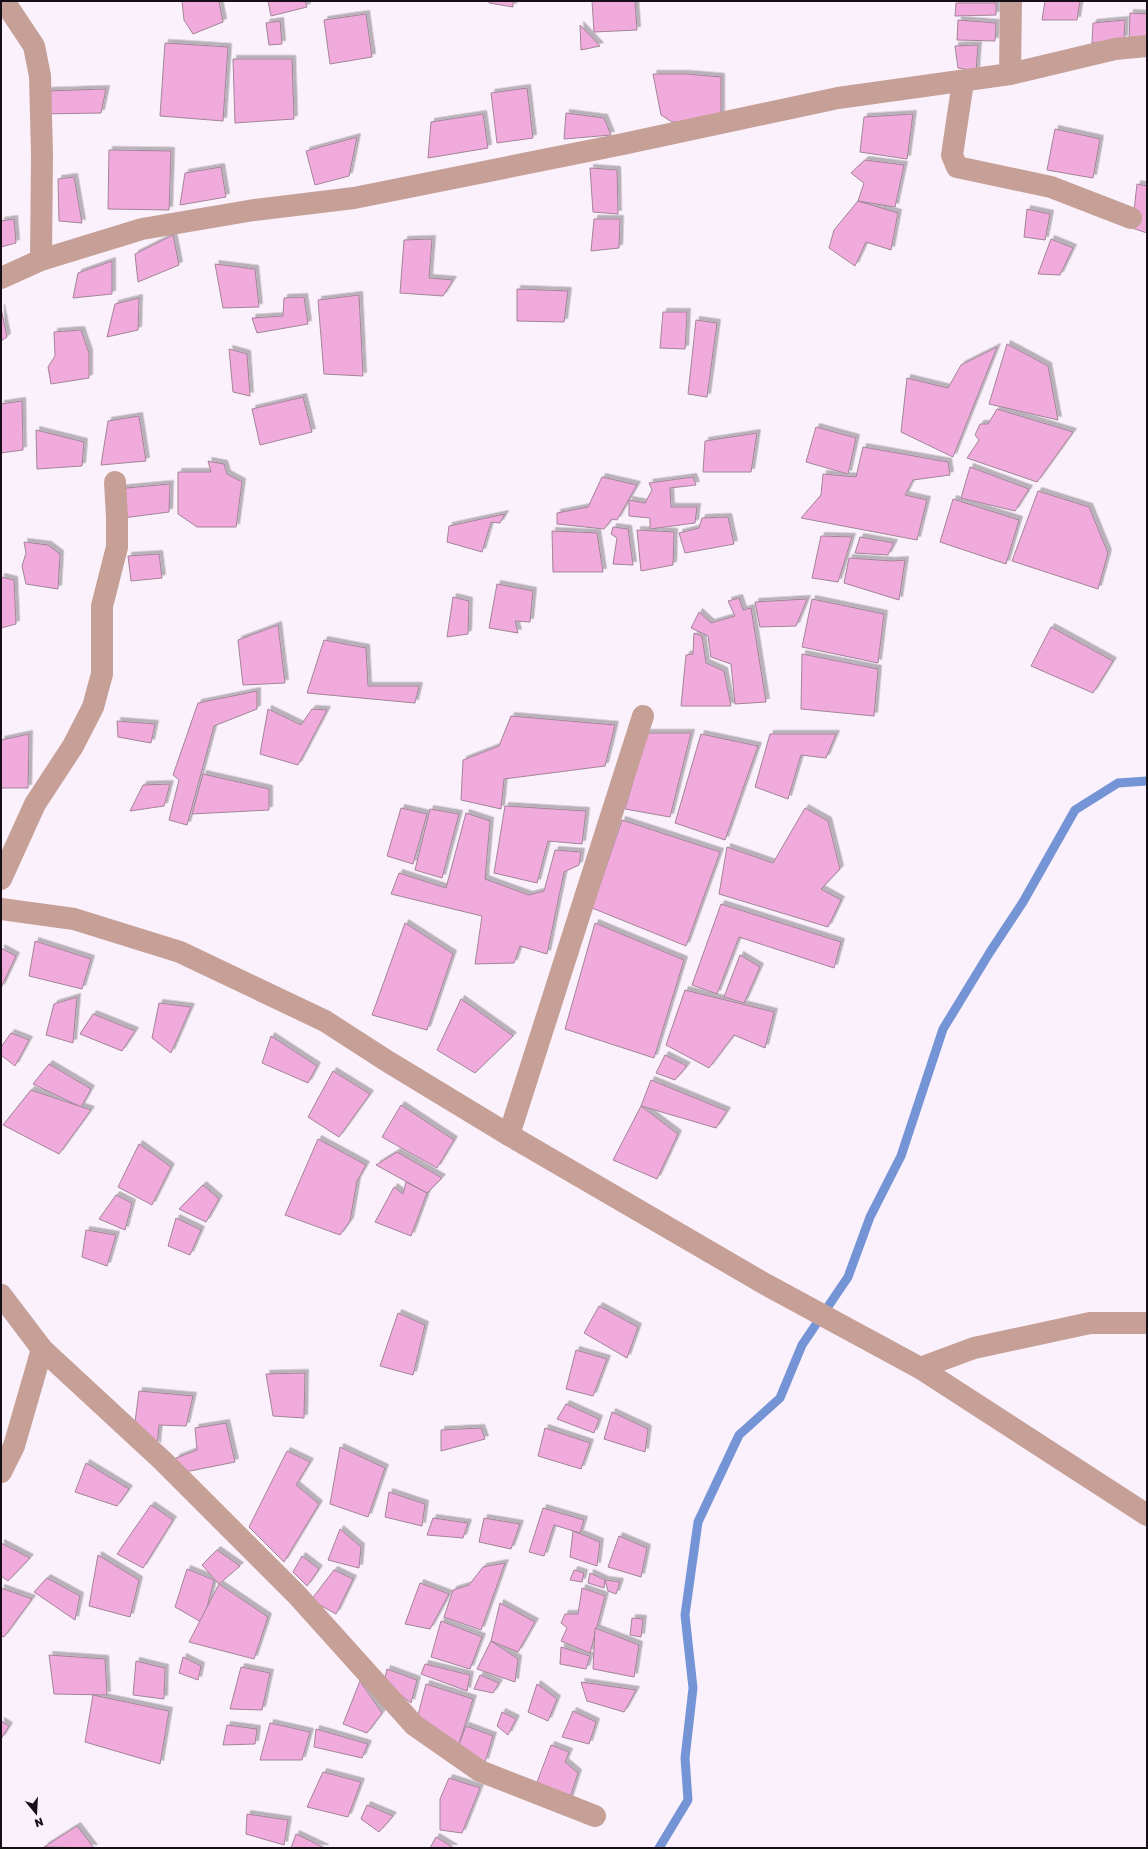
<svg xmlns="http://www.w3.org/2000/svg" width="1148" height="1849" font-family="'Golos Text',sans-serif">
  <defs>
    <filter id="shadow"><feDropShadow dx="3.5" dy="-3.5" stdDeviation="0" flood-color="#0004"/></filter>
  </defs>
  <rect width="100%" height="100%" fill="#fbf1fc"/>
  <g fill="none" stroke-linecap="round" stroke-linejoin="round">
    <path stroke="#7594d6" stroke-width="9" d="M659,1848l29,-48 -3,-42 8,-70 -8,-73 13,-93 41,-87 41,-37 22,-53 46,-68 22,-60 31,-61 42,-127 47,-77 33,-50 52,-92 43,-27 29,-2"/>
  </g>
  <g fill="#f1aadc" stroke="#a28498" filter="url(#shadow)">
    <path d="M182,1h37l4,21 -30,12 -9,-14z"/>
    <path d="M268,1h37l2,6 -36,9z"/>
    <path d="M489,1h24v6l-24,-4z"/>
    <path d="M592,1h43l2,29 -43,2z"/>
    <path d="M1045,1h35l-3,19h-35z"/>
    <path d="M956,3h40v12l-41,1z"/>
    <path d="M1130,13l17,1v26l-18,1z"/>
    <path d="M366,14l6,43 -42,7 -6,-44z"/>
    <path d="M958,20l38,3 -1,18 -38,-1z"/>
    <path d="M1125,20l-1,19 -32,4 1,-20z"/>
    <path d="M280,21l2,23 -13,1 -3,-22z"/>
    <path d="M580,25l20,21 -19,4z"/>
    <path d="M165,43l63,4 -5,74 -63,-5z"/>
    <path d="M978,45l-2,26 -18,-3 -3,-22z"/>
    <path d="M233,59h59l2,60 -59,4z"/>
    <path d="M653,74h34l34,3v40l-18,5h-31l-11,-7z"/>
    <path d="M527,88l6,50 -36,5 -6,-50z"/>
    <path d="M106,89l-5,24 -60,1 7,-23z"/>
    <path d="M566,113l38,5 7,17 -47,4z"/>
    <path d="M483,114l5,34 -60,10 3,-36z"/>
    <path d="M913,114l-6,45 -47,-7 4,-35z"/>
    <path d="M1055,129l45,10 -7,39 -46,-8z"/>
    <path d="M357,137l-8,39 -34,9 -9,-34z"/>
    <path d="M109,150l62,1 -2,59 -61,-1z"/>
    <path d="M865,160l39,5 -9,42 -37,-6 6,-18 -13,-10z"/>
    <path d="M221,167l5,30 -46,8 5,-32z"/>
    <path d="M590,168l27,2 1,44 -25,-2z"/>
    <path d="M74,177l8,46 -23,-2 -1,-42z"/>
    <path d="M1137,184l10,2v47l-15,-5z"/>
    <path d="M858,201l40,12 -7,37 -25,-8 -11,24 -26,-18 5,-18z"/>
    <path d="M1027,209l23,5 -5,26 -21,-3z"/>
    <path d="M14,219l2,24 -15,4v-26z"/>
    <path d="M594,219h26l-1,29 -28,3z"/>
    <path d="M173,235l6,30 -41,17 -3,-28z"/>
    <path d="M432,239l-3,39 24,2 -10,16 -43,-3 4,-53z"/>
    <path d="M1051,239l22,9 -13,27 -22,-1z"/>
    <path d="M112,261v33l-39,4 5,-25z"/>
    <path d="M215,264l40,5 4,38 -36,1z"/>
    <path d="M517,289l51,2 -4,31 -47,-1z"/>
    <path d="M359,295l4,81 -39,-2 -6,-74z"/>
    <path d="M304,297l4,27 -51,9 -5,-15 31,-2 1,-18z"/>
    <path d="M139,298l-1,32 -31,7 8,-33z"/>
    <path d="M1,308l6,29 -6,4z"/>
    <path d="M663,312h24l-2,37 -25,-1z"/>
    <path d="M696,320l21,3 -10,74 -19,-3z"/>
    <path d="M81,330l8,23v25l-38,6 -3,-17 7,-11 -1,-24z"/>
    <path d="M1007,344l41,22 10,54 -69,-16z"/>
    <path d="M997,347l-44,110 -52,-25 6,-54 41,10 13,-23z"/>
    <path d="M229,349l18,5 3,42 -17,-4z"/>
    <path d="M303,397l9,35 -52,13 -8,-36z"/>
    <path d="M22,401l1,49 -22,3v-49z"/>
    <path d="M997,409l76,23 -36,50 -70,-24 12,-18 -4,-5 5,-11h8z"/>
    <path d="M139,416l7,45 -45,4 7,-44z"/>
    <path d="M816,427l40,11 -8,36 -42,-12z"/>
    <path d="M36,430l48,12 -2,24 -45,3z"/>
    <path d="M757,433l-6,39h-48l2,-31z"/>
    <path d="M863,447l85,15 2,13 -37,5 -8,15 22,5 -10,40 -116,-22 20,-23 2,-21 33,3z"/>
    <path d="M208,461l16,3 3,10 15,8 -6,45h-39l-19,-13v-42h33z"/>
    <path d="M970,467l59,22 -14,22 -54,-13z"/>
    <path d="M602,477l35,8 -20,35 -5,-1 -8,10 -47,-5v-11l31,-6z"/>
    <path d="M693,477l3,8 -26,3 1,19h26l-2,16 -45,6v-11l-21,-2v-16l16,3 7,-13 -3,-7z"/>
    <path d="M170,484l-1,28 -46,6 -7,-29z"/>
    <path d="M1038,491l51,16 19,46 -10,36 -86,-28z"/>
    <path d="M953,499l66,21 -13,44 -66,-22z"/>
    <path d="M505,514l-5,9 -9,-1 -9,30 -35,-10 2,-16z"/>
    <path d="M728,517l6,27 -49,9 -6,-20 20,-5 3,-10z"/>
    <path d="M613,527l15,2 5,36 -20,-1 4,-26 -6,-4z"/>
    <path d="M637,530l37,2 -1,33 -32,6z"/>
    <path d="M552,531l45,2 6,39h-50z"/>
    <path d="M821,536l31,1 -14,45 -26,-4z"/>
    <path d="M860,537l34,6 -6,12 -33,-2z"/>
    <path d="M24,542l24,3 12,9 -2,35 -32,-5 -4,-18 4,-13z"/>
    <path d="M159,554l3,24 -31,3 -3,-25z"/>
    <path d="M849,558l43,3 13,-1 -6,40 -55,-17z"/>
    <path d="M1,577l13,3 2,44 -15,4z"/>
    <path d="M497,584l36,7 -3,31 -15,-1 3,12 -29,-5z"/>
    <path d="M453,597l16,4 -1,33 -21,3z"/>
    <path d="M739,598l4,12 8,-2 15,94 -31,2 -4,-40 -20,-7 -3,-21 -17,-8 8,-16 12,11 24,-7 -7,-15z"/>
    <path d="M807,599l-11,27 -36,1 -5,-25z"/>
    <path d="M812,599l72,15 -6,49 -76,-16z"/>
    <path d="M278,625l7,58 -42,2 -5,-45z"/>
    <path d="M1051,627l62,34 -20,32 -62,-27z"/>
    <path d="M694,633l8,3 4,27 18,8 7,35h-50l5,-51 7,-1z"/>
    <path d="M324,640l42,8 2,38h51l-4,17 -108,-10z"/>
    <path d="M802,654l76,15 -4,47 -73,-7z"/>
    <path d="M257,691v18l-43,17 -27,99 -18,-5 10,-40 -6,-5 25,-72z"/>
    <path d="M268,709l33,16 11,-16 15,1 -29,55 -38,-11z"/>
    <path d="M511,716l104,9 -10,41 -101,13 -3,30 -40,-9 2,-40 36,-14z"/>
    <path d="M117,721l38,3 -4,19 -33,-6z"/>
    <path d="M647,733h44l-21,84 -45,-8z"/>
    <path d="M29,734l-1,54h-27v-48z"/>
    <path d="M701,734l57,12 -33,94 -50,-17z"/>
    <path d="M770,734h66l-10,24 -25,-3 -13,44 -33,-12z"/>
    <path d="M203,774l66,15v21l-77,4z"/>
    <path d="M170,784l-6,22 -34,5 13,-26z"/>
    <path d="M505,806l81,5 -4,33 -34,-3 -11,42 -43,-10z"/>
    <path d="M401,808l26,6 -14,50 -26,-8z"/>
    <path d="M805,808l23,13 12,48 -19,20 20,11 -13,27 -109,-33 8,-47 46,16z"/>
    <path d="M430,809l29,5 -17,64 -27,-8z"/>
    <path d="M466,813l24,8 -5,58 44,16 15,-4 11,-41 26,2 -2,13 -15,7 -17,82 -27,-8 -6,17 -39,1 7,-48 -91,-22 8,-21 47,15z"/>
    <path d="M622,820l98,32 -34,94 -94,-38z"/>
    <path d="M721,904l120,38 -7,26 -95,-31 -22,57 -25,-9z"/>
    <path d="M405,923l48,31 -26,76 -55,-15z"/>
    <path d="M595,923l89,37 -30,98 -89,-29z"/>
    <path d="M35,941l56,18 -9,30 -53,-13z"/>
    <path d="M1,948l15,8 -15,32z"/>
    <path d="M740,955l20,12 -16,36 -20,-6z"/>
    <path d="M685,990l89,22 -9,36 -31,-13 -25,33 -43,-23z"/>
    <path d="M77,997l-4,46 -27,-8 8,-31z"/>
    <path d="M461,999l52,37 -38,37 -38,-23z"/>
    <path d="M159,1003l32,4 -20,46 -19,-15z"/>
    <path d="M93,1014l42,17 -13,20 -42,-17z"/>
    <path d="M11,1033l18,7 -14,26 -14,-11v-8z"/>
    <path d="M271,1036l46,30 -9,17 -46,-20z"/>
    <path d="M665,1055l22,11 -12,14 -19,-7z"/>
    <path d="M49,1064l42,25 -10,18 -48,-23z"/>
    <path d="M333,1071l37,23 -31,43 -31,-20z"/>
    <path d="M651,1080l76,31 -11,17 -75,-22z"/>
    <path d="M31,1090l60,20 -32,44 -56,-29z"/>
    <path d="M401,1105l53,35 -17,28 -55,-31z"/>
    <path d="M641,1106l37,28 -21,45 -44,-19z"/>
    <path d="M318,1139l48,26 -9,16 -7,40 -10,14 -55,-20z"/>
    <path d="M139,1144l32,23 -19,38 -34,-18z"/>
    <path d="M397,1152l45,26 -15,15 -51,-28z"/>
    <path d="M406,1182l21,11 -16,43 -36,-14 19,-35 9,7z"/>
    <path d="M203,1185l16,14 -13,23 -27,-13z"/>
    <path d="M116,1195l16,8 -7,27 -26,-11z"/>
    <path d="M176,1218l25,12 -11,25 -22,-9z"/>
    <path d="M86,1230l30,5 -9,31 -25,-9z"/>
    <path d="M599,1306l39,21 -11,31 -43,-25z"/>
    <path d="M398,1313l27,12 -12,50 -33,-9z"/>
    <path d="M576,1350l31,9 -14,37 -27,-7z"/>
    <path d="M305,1373l-1,45 -31,-2 -7,-42z"/>
    <path d="M139,1391l54,5 -7,30 -27,-1 -2,21 -22,-24z"/>
    <path d="M566,1404l33,15 -5,14 -37,-14z"/>
    <path d="M612,1412l36,17 -3,23 -41,-13z"/>
    <path d="M226,1423l9,39 -60,12 1,-16 21,-8 -2,-22z"/>
    <path d="M481,1428l4,11 -44,12v-21z"/>
    <path d="M545,1428l45,15 -9,26 -43,-13z"/>
    <path d="M340,1447l45,21 -17,49 -38,-13z"/>
    <path d="M287,1451l23,11 -14,23 23,19 -35,58 -35,-35z"/>
    <path d="M86,1463l43,26 -12,17 -42,-14z"/>
    <path d="M389,1492l36,12 -3,22 -37,-9z"/>
    <path d="M151,1505l22,15 -30,48 -26,-14z"/>
    <path d="M543,1508l41,12 -4,13 -26,-8 -10,31 -15,-4z"/>
    <path d="M433,1518l35,5 -5,15 -36,-3z"/>
    <path d="M484,1518l36,6 -9,25 -32,-7z"/>
    <path d="M340,1529l21,18 -2,21 -31,-8z"/>
    <path d="M573,1531l27,11 -3,24 -27,-9z"/>
    <path d="M619,1536l28,12 -6,29 -33,-10z"/>
    <path d="M1,1543l29,15 -22,23 -7,-5z"/>
    <path d="M217,1550l23,16 -21,18 -17,-19z"/>
    <path d="M98,1555l41,25 -9,37 -41,-11z"/>
    <path d="M302,1556l17,13 -12,17 -14,-14z"/>
    <path d="M505,1563l-24,67 -37,-13 9,-27 16,-5 14,-18z"/>
    <path d="M187,1569l27,11 -11,43 -28,-16z"/>
    <path d="M334,1570l19,9 -17,35 -25,-14z"/>
    <path d="M574,1570l10,3 -2,9 -12,-2z"/>
    <path d="M590,1573l15,7 -1,8 -16,-5z"/>
    <path d="M47,1578l33,18 -5,24 -41,-28z"/>
    <path d="M605,1580l15,2 -4,12 -8,-3z"/>
    <path d="M420,1583l29,11 -19,35 -25,-5z"/>
    <path d="M219,1584l49,33 -14,42 -65,-17z"/>
    <path d="M1,1588l31,11 -28,38 -3,-1z"/>
    <path d="M582,1588l23,8 -15,57 -29,-12 6,-13 -6,-5 4,-9h13z"/>
    <path d="M500,1603l35,19 -17,30 -27,-11z"/>
    <path d="M632,1618l11,1 -2,18 -11,-2z"/>
    <path d="M441,1621l41,16 -12,32 -39,-12z"/>
    <path d="M595,1628l44,17 -5,32 -41,-8z"/>
    <path d="M491,1641l27,18 -3,23 -38,-13z"/>
    <path d="M561,1647l29,9 -4,13 -26,-5z"/>
    <path d="M49,1655l56,4 2,36 -53,-1z"/>
    <path d="M183,1657l18,9 -3,14 -19,-7z"/>
    <path d="M136,1661l29,7 -1,31 -31,-4z"/>
    <path d="M425,1664l45,11 -3,16 -46,-17z"/>
    <path d="M241,1667l29,6 -8,37 -32,-1z"/>
    <path d="M387,1669l30,11 -6,23 -27,-21z"/>
    <path d="M480,1675l19,8 -6,10 -19,-4z"/>
    <path d="M360,1681l22,32 -15,20 -24,-9z"/>
    <path d="M581,1682l55,8 -12,22 -37,-11z"/>
    <path d="M426,1684l47,15 -15,48 -40,-32z"/>
    <path d="M537,1684l20,15 -9,22 -20,-9z"/>
    <path d="M93,1695l76,16 -9,53 -75,-22z"/>
    <path d="M573,1711l23,11 -7,22 -27,-7z"/>
    <path d="M502,1712l14,7 -8,16 -11,-9z"/>
    <path d="M1,1721l8,5 -8,13z"/>
    <path d="M270,1723l40,9 -8,28h-42z"/>
    <path d="M227,1725l30,4 -2,15 -32,1z"/>
    <path d="M466,1726l27,10 -8,26 -27,-15z"/>
    <path d="M316,1729l52,15 -6,14 -48,-11z"/>
    <path d="M551,1745l18,7 -4,10 13,11 -9,28 -33,-16z"/>
    <path d="M323,1772l38,10 -13,35 -41,-10z"/>
    <path d="M449,1778l31,10 -18,45 -22,-3v-31z"/>
    <path d="M367,1805l26,11 -14,16 -18,-13z"/>
    <path d="M247,1814l41,6 -4,25 -38,-11z"/>
    <path d="M77,1826l17,22 -50,-1z"/>
    <path d="M296,1834l29,14h-34z"/>
    <path d="M436,1837l18,11h-24z"/>
  </g>
  <g fill="none" stroke-linecap="round" stroke-linejoin="round">
    <g stroke="#c6a097" stroke-width="22">
      <path d="M4,1l30,45 6,30 2,79 -1,105"/>
      <path d="M1010,74l1,-73"/>
      <path d="M963,82l-11,73 5,12 94,20 80,31"/>
      <path d="M1,278l40,-18 101,-31 112,-19 100,-12 269,-54 215,-46 172,-24 105,-25 32,-3"/>
      <path d="M1,879l34,-75 38,-58 20,-39 9,-33v-68l15,-59v-30l-2,-35"/>
      <path d="M1,909l73,10 106,33 145,69 62,40 122,74 256,149 155,84 227,147"/>
      <path d="M509,1135l134,-419"/>
      <path d="M1,1295l41,54 121,112 134,134 117,130 66,46 115,45"/>
      <path d="M920,1368l54,-20 116,-25h57"/>
      <path d="M1,1472l13,-26 28,-97"/>
    </g>
  </g>
  <rect width="1148" height="1849" fill="none" stroke="#150d17" stroke-width="4"/>
  <g transform="translate(36 1813) rotate(162)" stroke="#fbf1fc" stroke-width="3" paint-order="stroke">
  <path d="M0-3L7 15L0 10L-7 15Z" fill="#150d17"/>
  <text y="-6" font-size="11" font-weight="bold" text-anchor="middle" fill="#150d17">N</text>
  </g>
</svg>
